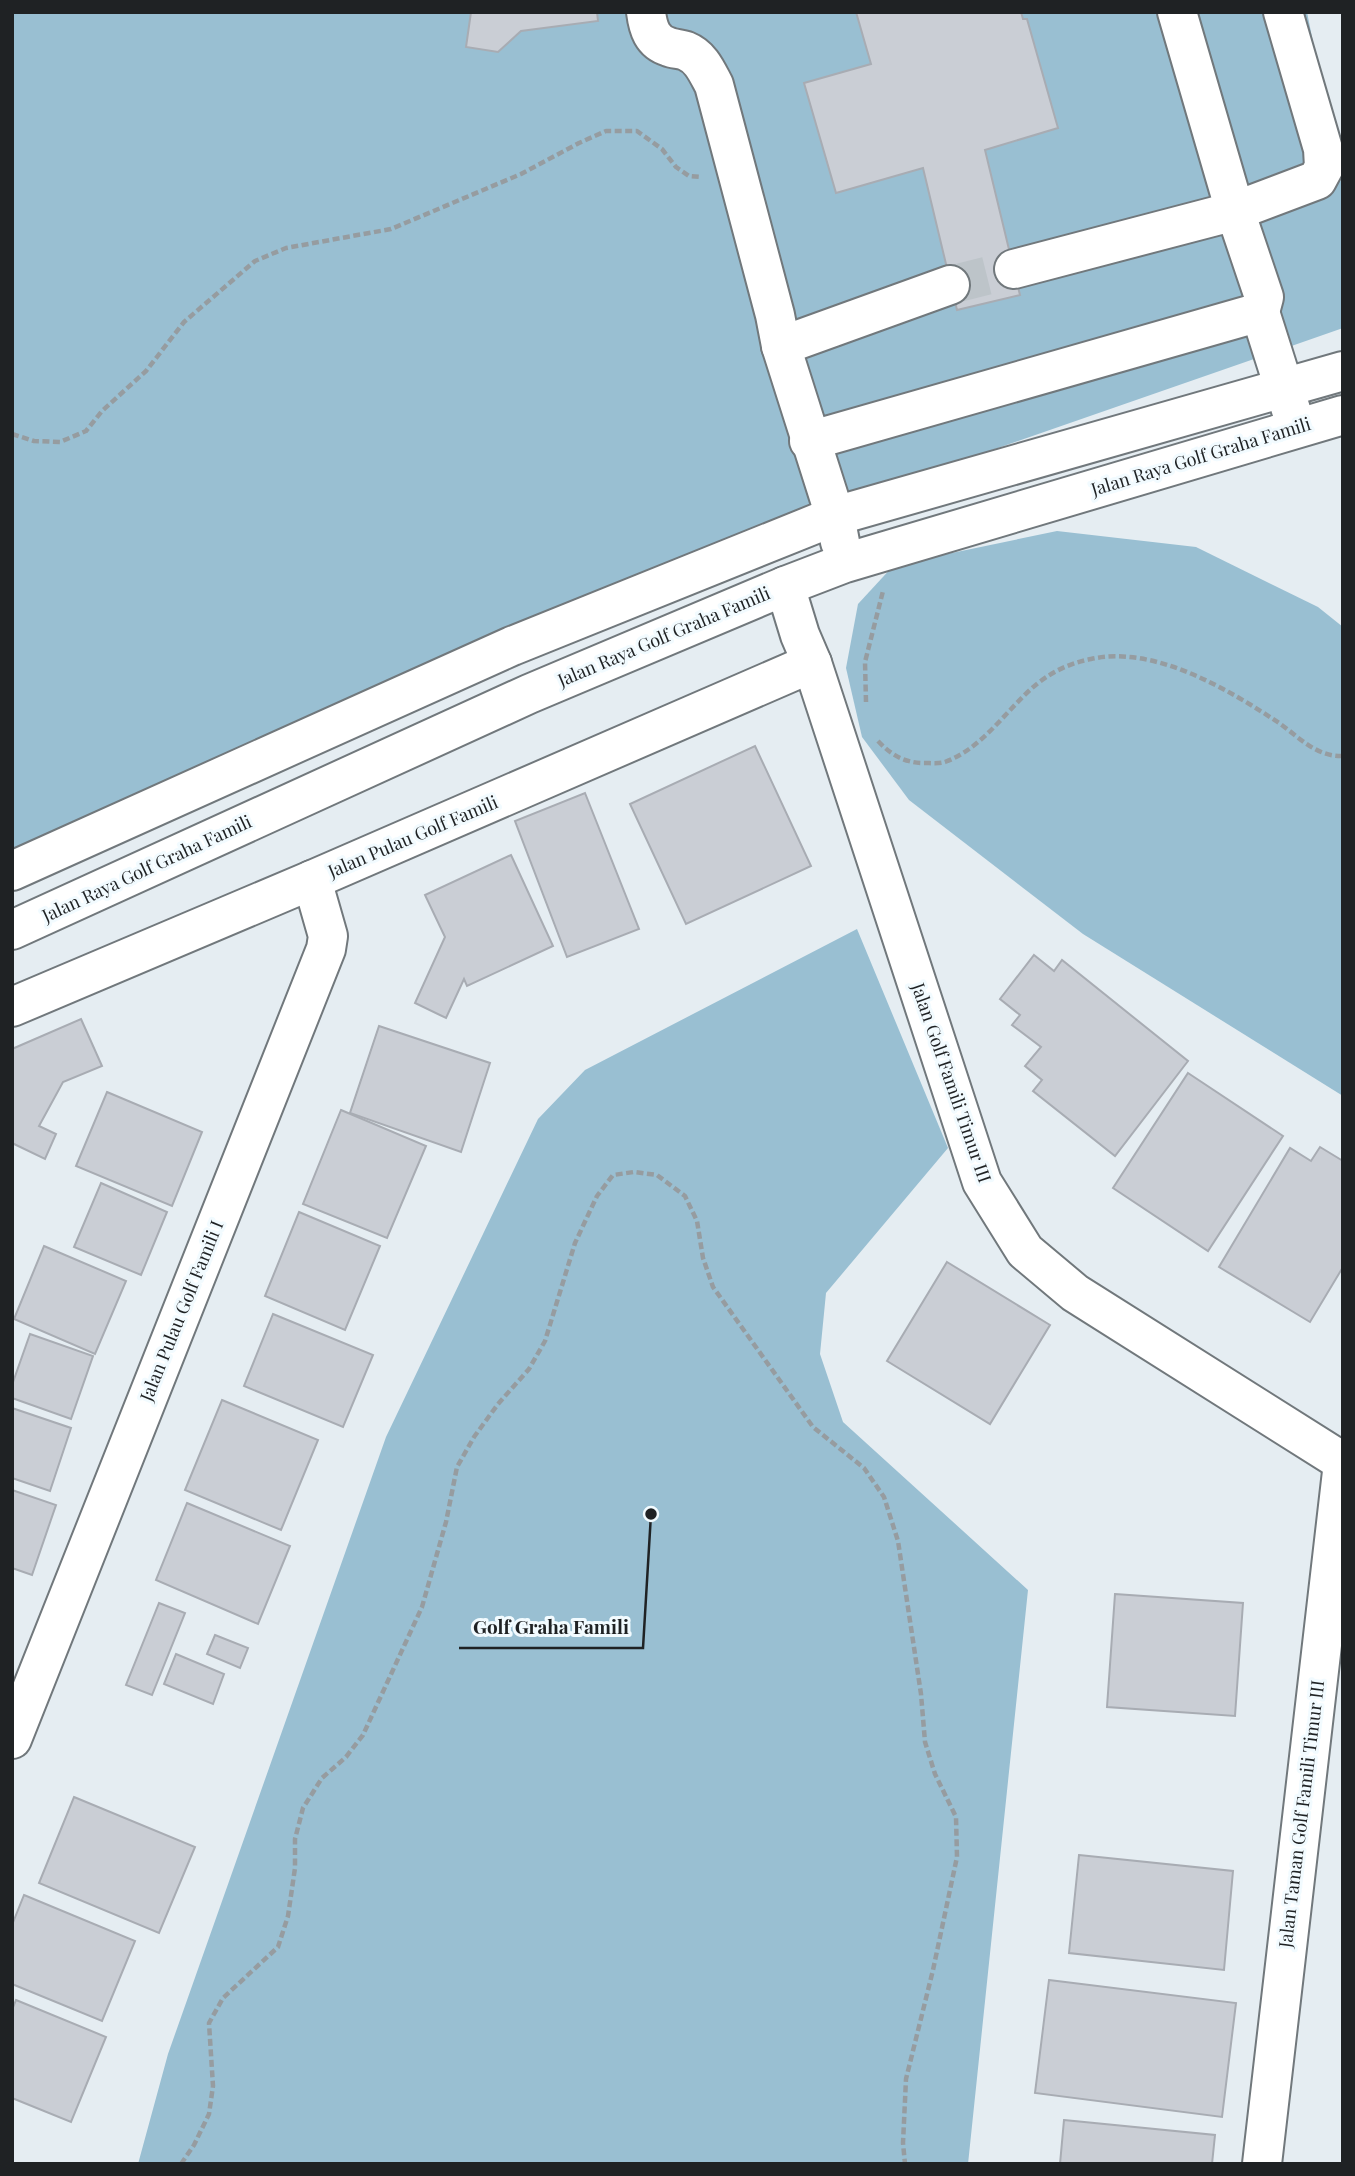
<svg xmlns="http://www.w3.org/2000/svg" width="1355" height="2176" font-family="'Playfair Display',serif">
  <rect width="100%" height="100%" fill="#e5edf2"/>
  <g fill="#99bfd2">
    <path d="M12,12h1295l36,180v136l-500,174 -831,348z"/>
    <path d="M1057,531l139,16 122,60 25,20v469l-260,-162 -174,-134 -47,-63 -16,-69 12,-64 36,-39z"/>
    <path d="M857,929l91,219 -122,145 -6,61 23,68 185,168 -60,574h-830l30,-110 218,-617 152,-318 47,-49z"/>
  </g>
  <g fill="#caced5" stroke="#a8acb3" stroke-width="2">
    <path d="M471,12h126l1,9 -77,10 -23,21 -32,-5z"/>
    <path d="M856,12h165l2,7h4l31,109 -73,22 35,145 -63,15 -34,-142 -87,25 -32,-110 67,-19z"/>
    <path d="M755,746l56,120 -125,58 -56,-120z"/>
    <path d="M585,793l54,136 -72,28 -52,-136z"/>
    <path d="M511,855l42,91 -86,40 -3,-7 -18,39 -31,-15 30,-66 -20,-42z"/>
    <path d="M1034,955l20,16 8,-11 126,101 -73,95 -82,-65 9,-11 -17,-14 16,-19 -29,-22 8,-10 -20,-16z"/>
    <path d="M81,1019l21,47 -39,16 -24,44 17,8 -11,25 -33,-16v-94z"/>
    <path d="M379,1026l111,37 -29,89 -111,-39z"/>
    <path d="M1188,1073l95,63 -75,115 -95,-63z"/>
    <path d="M107,1092l95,40 -30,74 -96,-40z"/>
    <path d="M341,1110l85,36 -39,92 -84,-34z"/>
    <path d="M1320,1147l23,14v106l-33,55 -91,-55 71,-119 21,13z"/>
    <path d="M101,1183l66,29 -26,63 -67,-28z"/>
    <path d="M299,1212l81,34 -35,84 -80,-34z"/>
    <path d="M44,1246l82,35 -31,73 -81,-35z"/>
    <path d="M947,1262l103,63 -60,99 -103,-63z"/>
    <path d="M273,1314l100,41 -30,72 -99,-41z"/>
    <path d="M30,1334l63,22 -22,63 -59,-21v-13z"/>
    <path d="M222,1400l96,40 -37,90 -96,-40z"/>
    <path d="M12,1408l59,20 -21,63 -38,-13z"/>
    <path d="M12,1490l44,15 -24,70 -20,-7z"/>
    <path d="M187,1503l103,43 -32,78 -102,-44z"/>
    <path d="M1115,1594l128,9 -8,113 -128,-9z"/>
    <path d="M159,1603l26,10 -33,82 -26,-10z"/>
    <path d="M215,1635l33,13 -8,20 -33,-14z"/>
    <path d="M176,1654l48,20 -11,30 -49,-20z"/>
    <path d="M74,1797l121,50 -36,86 -120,-50z"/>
    <path d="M1079,1855l154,16 -9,99 -155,-17z"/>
    <path d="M24,1895l111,46 -33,80 -90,-37v-59z"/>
    <path d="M1049,1980l187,23 -14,114 -187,-24z"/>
    <path d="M16,2000l90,37 -35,85 -59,-24v-88z"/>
    <path d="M1064,2120l151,15 -3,29h-152z"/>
  </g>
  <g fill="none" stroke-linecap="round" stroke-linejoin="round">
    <path stroke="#bdc4c9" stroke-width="38" stroke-dasharray="38 19" stroke-linecap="butt" d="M950,285l64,-16"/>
    <defs>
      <g id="minor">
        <path d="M646,12c2,16 6,30 23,35 5,2 12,2 17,4 15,6 21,21 28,34l61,230 6,31 54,170 5,26"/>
        <path d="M1177,12l58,199 82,-31 7,-13 -1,-18 -40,-137"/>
        <path d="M1260,312l32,101"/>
        <path d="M781,346l169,-61"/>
        <path d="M809,441l451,-129 4,-15 -29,-86 -221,58"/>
        <path d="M785,586l15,49 12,28 170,519 43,69 50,42 268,169"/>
        <path d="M12,871l500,-225 323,-130 508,-145"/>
        <path d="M12,930l517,-236 256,-108 60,-23 498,-148"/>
        <path d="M12,1007l300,-127 500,-217"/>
        <path d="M12,1739l314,-790 2,-13 -16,-56"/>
        <path d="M1262,2164l81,-701"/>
      </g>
    </defs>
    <use href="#minor" stroke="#71787c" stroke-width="42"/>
    <g stroke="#969ca0" stroke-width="4.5" stroke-dasharray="7 3.5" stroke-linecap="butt">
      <path d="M12,434l22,7 26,1 26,-11 16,-20 44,-40 38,-49 71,-61 31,-13 105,-19 130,-55 58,-31 27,-12h31l25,18 14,18 13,9 13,1"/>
      <path d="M866,702l-1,-40 18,-71"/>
      <path d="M878,741c13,14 27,22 46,22 7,0 15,1 21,-1 40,-15 62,-54 93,-79 17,-13 33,-20 53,-24 63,-14 137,30 188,64 20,14 37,34 64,33"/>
      <path d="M181,2164l13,-19 15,-31 4,-28 -4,-63 14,-25 55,-51 10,-31 7,-48v-29l8,-31 19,-30 24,-21 17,-22 59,-128 24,-85 11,-55 17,-30 24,-33 31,-35 16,-28 30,-98 22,-47 16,-21 21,-3 23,3 28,21 12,25 6,37 10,29 100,140 51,41 20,29 14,44 23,153 4,48 10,32 21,43 1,40 -24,113 -27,109 -3,64 2,21"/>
    </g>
    <use href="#minor" stroke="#fff" stroke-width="38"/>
  </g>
  <g text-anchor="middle" stroke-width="6" stroke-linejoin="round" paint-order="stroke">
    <g font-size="18" fill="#1f2224" stroke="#f2fbff">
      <text transform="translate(1201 457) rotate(-17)" y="6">Jalan Raya Golf Graha Famili</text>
      <text transform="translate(664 637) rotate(-23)" y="6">Jalan Raya Golf Graha Famili</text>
      <text transform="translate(413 837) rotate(-23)" y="6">Jalan Pulau Golf Famili</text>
      <text transform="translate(147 869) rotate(-25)" y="6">Jalan Raya Golf Graha Famili</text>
      <text transform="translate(951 1083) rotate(71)" y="6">Jalan Golf Famili Timur III</text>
      <text transform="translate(182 1311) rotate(-68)" y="6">Jalan Pulau Golf Famili I</text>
      <text transform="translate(1302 1814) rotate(-83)" y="6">Jalan Taman Golf Famili Timur III</text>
    </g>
  </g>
  <path fill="none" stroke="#1f2224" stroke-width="2.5" d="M651 1514L643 1648H459"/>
  <circle fill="#1f2224" stroke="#f2fbff" stroke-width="2.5" cx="651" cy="1514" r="7"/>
  <g font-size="19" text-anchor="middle" font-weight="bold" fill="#1f2224" stroke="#f2fbff" stroke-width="6" stroke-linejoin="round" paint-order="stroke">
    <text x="551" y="1634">Golf Graha Famili</text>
  </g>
  <rect width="1355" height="2176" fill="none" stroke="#1f2224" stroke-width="28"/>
</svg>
